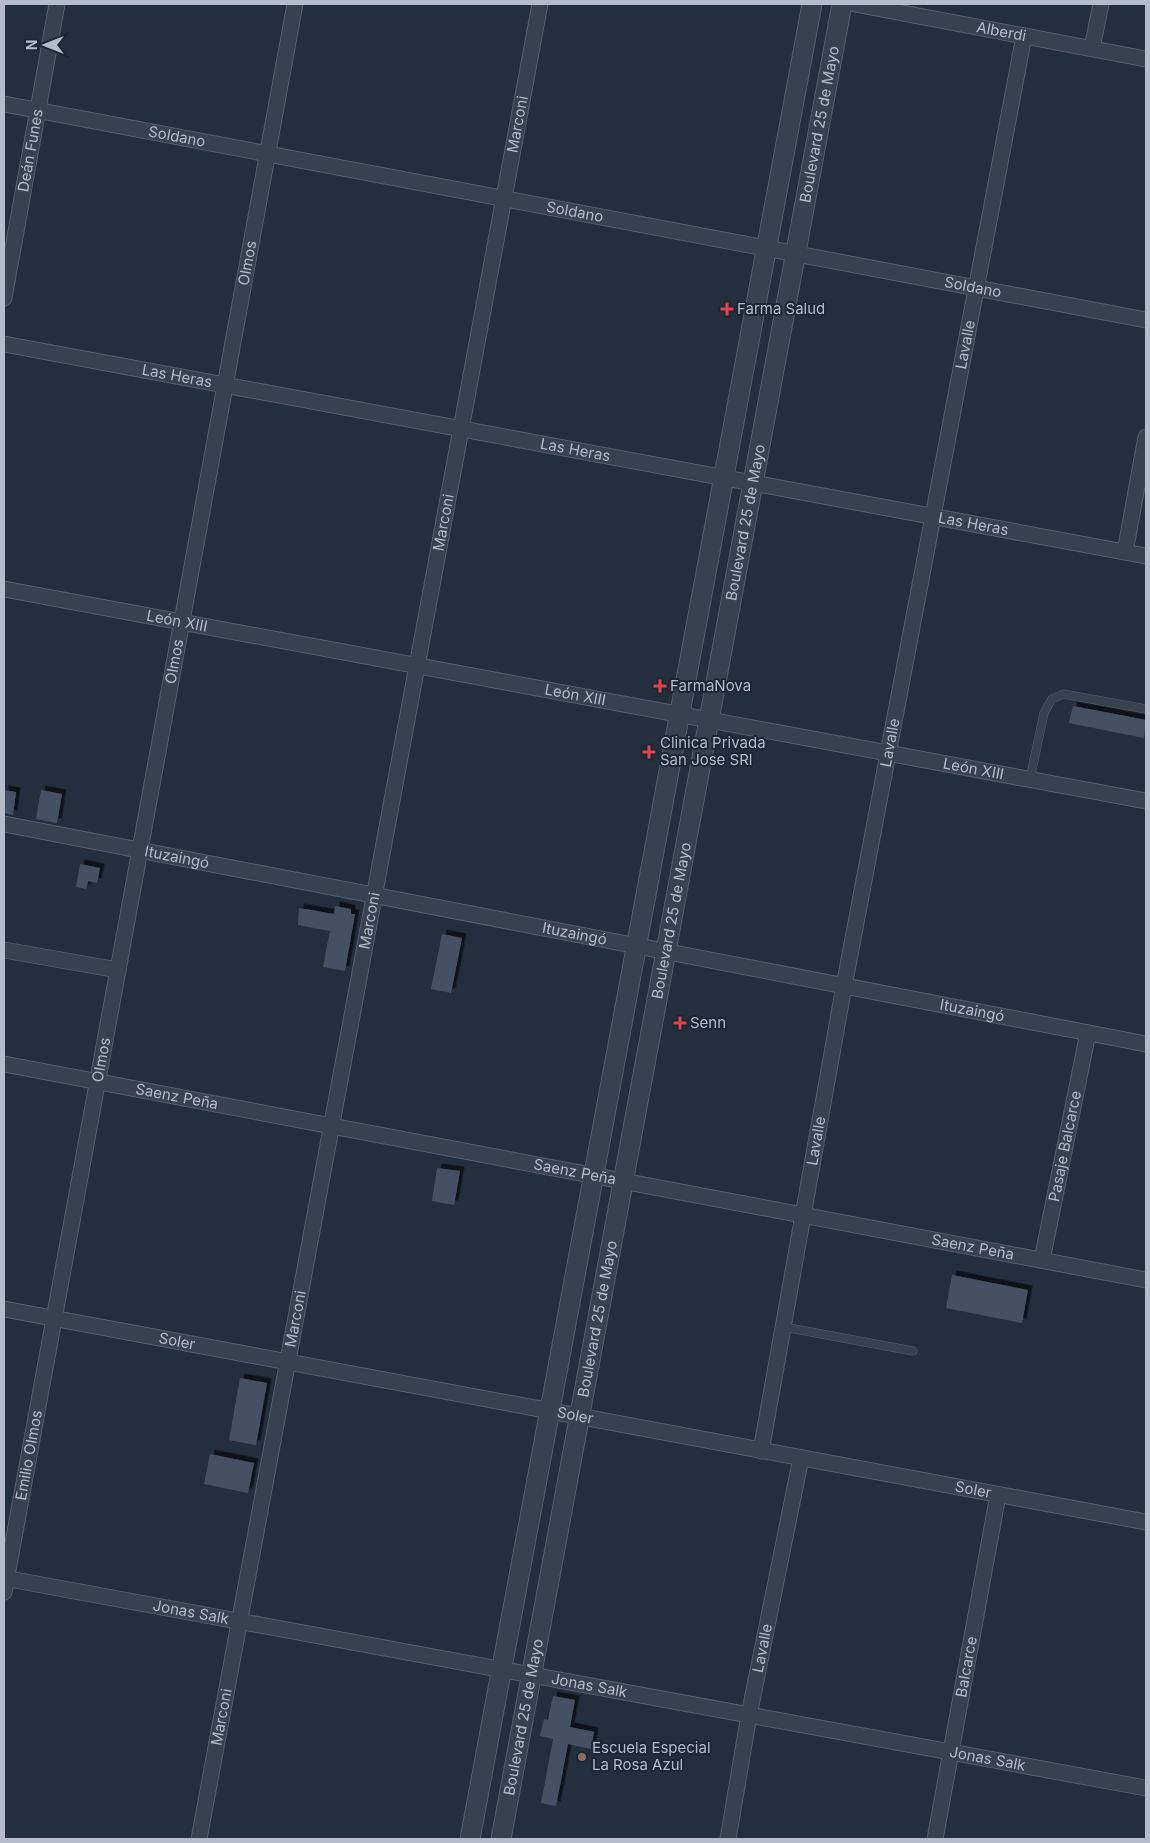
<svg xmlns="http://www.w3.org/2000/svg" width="1150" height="1843" font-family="Inter,sans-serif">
  <defs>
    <filter id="shadow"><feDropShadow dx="4.5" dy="-4.5" stdDeviation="0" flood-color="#0009"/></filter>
  </defs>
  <rect width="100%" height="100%" fill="#242f3e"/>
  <g fill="#455162" filter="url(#shadow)">
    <path d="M1073,706l73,14 -2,18 -75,-15z"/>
    <path d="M4,790l12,2 -3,23 -9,-2z"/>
    <path d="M41,790l21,4 -5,29 -21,-4z"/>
    <path d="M80,864l20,4 -3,15 -9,-2 -2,8 -10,-2z"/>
    <path d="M335,906l16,3v5h4l-10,57 -22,-4 7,-36 -32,-6 1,-17 35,6z"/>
    <path d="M442,934l20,4 -11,55 -20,-4z"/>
    <path d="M437,1168l23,3 -6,34 -22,-4z"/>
    <path d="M952,1275l76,15 -6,33 -76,-15z"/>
    <path d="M240,1378l27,5 -11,62 -27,-5z"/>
    <path d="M210,1454l44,9 -6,30 -44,-9z"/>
    <path d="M553,1696l22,4 -5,27 24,5 -3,17 -23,-5 -12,62 -15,-3 12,-64 -13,-3 4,-17 4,1z"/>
  </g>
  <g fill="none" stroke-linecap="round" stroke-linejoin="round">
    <defs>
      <g id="service">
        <path d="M1030,779l14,-66 8,-14 11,-5 83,15"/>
        <path d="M784,1327l129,24"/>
      </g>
      <g id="minor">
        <path id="s1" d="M855,4l291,55"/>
        <path d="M1092,48l9,-44"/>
        <path id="s2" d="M4,104l1142,216"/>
        <path id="s3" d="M4,298l53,-294"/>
        <path id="s4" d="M4,344l1142,212"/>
        <path d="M1125,552l21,-115"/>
        <path id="s5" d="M4,589l1142,212"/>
        <path id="s6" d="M4,824l1142,220"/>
        <path d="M4,950l114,20"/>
        <path id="s7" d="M4,1064l1142,216"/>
        <path id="s8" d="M1042,1260l46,-227"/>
        <path id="s9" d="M4,1309l1142,213"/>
        <path id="s10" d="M761,1451l83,-465 180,-950"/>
        <path id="s11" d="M4,1578l1142,210"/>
        <path id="s12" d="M4,1592l291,-1588"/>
        <path id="s13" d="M199,1839l341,-1835"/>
        <path id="s14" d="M728,1839l21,-124 52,-257"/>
        <path id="s15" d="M935,1839l63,-344"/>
      </g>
      <g id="tertiary">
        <path d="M470,1839l342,-1835"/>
        <path id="s16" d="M501,1839l341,-1835"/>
      </g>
    </defs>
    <use href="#service" stroke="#565f6c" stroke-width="9"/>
    <use href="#minor" stroke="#565f6c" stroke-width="17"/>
    <use href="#tertiary" stroke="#565f6c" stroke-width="21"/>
    <use href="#service" stroke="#38414e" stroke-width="8"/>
    <use href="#minor" stroke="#38414e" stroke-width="15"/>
    <use href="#tertiary" stroke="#38414e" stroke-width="19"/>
  </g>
  <g fill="#e0444e" stroke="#1d2633" stroke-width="2">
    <path d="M724.5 301.5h5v5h5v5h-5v5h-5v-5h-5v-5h5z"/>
    <path d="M657.5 678.5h5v5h5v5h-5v5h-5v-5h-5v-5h5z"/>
    <path d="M646.5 744.5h5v5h5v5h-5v5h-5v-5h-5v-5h5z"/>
    <path d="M677.5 1015.5h5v5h5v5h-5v5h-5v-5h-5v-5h5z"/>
  </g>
  <circle fill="#8d6e63" stroke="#1d2633" stroke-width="2" cx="582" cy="1757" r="5"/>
  <g text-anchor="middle" stroke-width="4" stroke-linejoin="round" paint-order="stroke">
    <g font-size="15" fill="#b4bcc9" stroke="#1d2633">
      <text dy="5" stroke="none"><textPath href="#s1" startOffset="149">Alberdi</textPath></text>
      <text dy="5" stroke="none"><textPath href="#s13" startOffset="1744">Marconi</textPath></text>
      <text dy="5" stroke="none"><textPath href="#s16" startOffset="1744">Boulevard 25 de Mayo</textPath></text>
      <text dy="5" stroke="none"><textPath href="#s2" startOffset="176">Soldano</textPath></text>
      <text dy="5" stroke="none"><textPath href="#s3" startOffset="150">Deán Funes</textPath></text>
      <text dy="5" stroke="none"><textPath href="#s2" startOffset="581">Soldano</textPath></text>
      <text dy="5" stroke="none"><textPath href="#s12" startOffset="1351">Olmos</textPath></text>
      <text dy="5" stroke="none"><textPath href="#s2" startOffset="986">Soldano</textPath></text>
      <text dy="5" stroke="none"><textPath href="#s10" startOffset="1125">Lavalle</textPath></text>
      <text dy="5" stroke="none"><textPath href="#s4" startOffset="176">Las Heras</textPath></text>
      <text dy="5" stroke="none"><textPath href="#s4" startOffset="581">Las Heras</textPath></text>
      <text dy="5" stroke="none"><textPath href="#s13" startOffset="1339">Marconi</textPath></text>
      <text dy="5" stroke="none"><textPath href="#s16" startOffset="1339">Boulevard 25 de Mayo</textPath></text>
      <text dy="5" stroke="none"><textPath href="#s4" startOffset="986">Las Heras</textPath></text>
      <text dy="5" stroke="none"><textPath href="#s5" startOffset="176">León XIII</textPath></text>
      <text dy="5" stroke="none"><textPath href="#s12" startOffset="946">Olmos</textPath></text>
      <text dy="5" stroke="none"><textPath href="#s5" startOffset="581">León XIII</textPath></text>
      <text dy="5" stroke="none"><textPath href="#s10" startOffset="720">Lavalle</textPath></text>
      <text dy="5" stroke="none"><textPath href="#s5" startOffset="986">León XIII</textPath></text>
      <text dy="5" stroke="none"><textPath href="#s6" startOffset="176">Ituzaingó</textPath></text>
      <text dy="5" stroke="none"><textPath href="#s13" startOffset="934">Marconi</textPath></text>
      <text dy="5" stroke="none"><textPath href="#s16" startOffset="934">Boulevard 25 de Mayo</textPath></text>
      <text dy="5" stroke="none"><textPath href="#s6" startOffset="581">Ituzaingó</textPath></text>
      <text dy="5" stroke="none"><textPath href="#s6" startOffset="986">Ituzaingó</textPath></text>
      <text dy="5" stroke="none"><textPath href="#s12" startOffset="541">Olmos</textPath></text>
      <text dy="5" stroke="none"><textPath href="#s7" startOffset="176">Saenz Peña</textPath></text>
      <text dy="5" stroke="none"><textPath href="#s10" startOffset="315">Lavalle</textPath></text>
      <text dy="5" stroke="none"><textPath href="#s8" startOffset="116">Pasaje Balcarce</textPath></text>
      <text dy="5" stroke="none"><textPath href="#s7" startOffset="581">Saenz Peña</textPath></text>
      <text dy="5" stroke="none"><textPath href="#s7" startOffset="986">Saenz Peña</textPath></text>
      <text dy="5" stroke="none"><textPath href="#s13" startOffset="529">Marconi</textPath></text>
      <text dy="5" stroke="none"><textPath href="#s16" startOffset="529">Boulevard 25 de Mayo</textPath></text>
      <text dy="5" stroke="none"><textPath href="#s9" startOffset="176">Soler</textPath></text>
      <text dy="5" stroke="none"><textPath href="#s9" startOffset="581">Soler</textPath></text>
      <text dy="5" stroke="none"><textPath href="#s12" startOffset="139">Emilio Olmos</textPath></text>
      <text dy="5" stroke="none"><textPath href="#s9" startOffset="986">Soler</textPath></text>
      <text dy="5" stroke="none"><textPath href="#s11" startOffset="190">Jonas Salk</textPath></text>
      <text dy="5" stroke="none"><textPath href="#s14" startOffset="194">Lavalle</textPath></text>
      <text dy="5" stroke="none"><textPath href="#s15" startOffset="175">Balcarce</textPath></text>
      <text dy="5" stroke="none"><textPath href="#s11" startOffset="595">Jonas Salk</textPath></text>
      <text dy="5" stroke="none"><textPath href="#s13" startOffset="124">Marconi</textPath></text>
      <text dy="5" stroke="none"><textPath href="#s16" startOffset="124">Boulevard 25 de Mayo</textPath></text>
      <text dy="5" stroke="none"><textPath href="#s11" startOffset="1000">Jonas Salk</textPath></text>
    </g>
    <g font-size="15" fill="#b4bcc9" stroke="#1d2633" text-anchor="start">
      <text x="737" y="314">Farma Salud</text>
      <text x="670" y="691">FarmaNova</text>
      <text x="660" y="748">Clinica Privada<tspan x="660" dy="17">San Jose SRl</tspan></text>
      <text x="690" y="1028">Senn</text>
      <text x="592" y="1753">Escuela Especial<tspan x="592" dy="17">La Rosa Azul</tspan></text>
    </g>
  </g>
  <rect width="1150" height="1843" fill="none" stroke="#b4bcc9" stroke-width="10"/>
  <g transform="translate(45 45) rotate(270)" stroke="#1d2633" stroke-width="4" paint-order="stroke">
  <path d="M0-4L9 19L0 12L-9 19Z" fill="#b4bcc9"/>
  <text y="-8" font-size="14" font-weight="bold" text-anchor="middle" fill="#b4bcc9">N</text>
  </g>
</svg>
